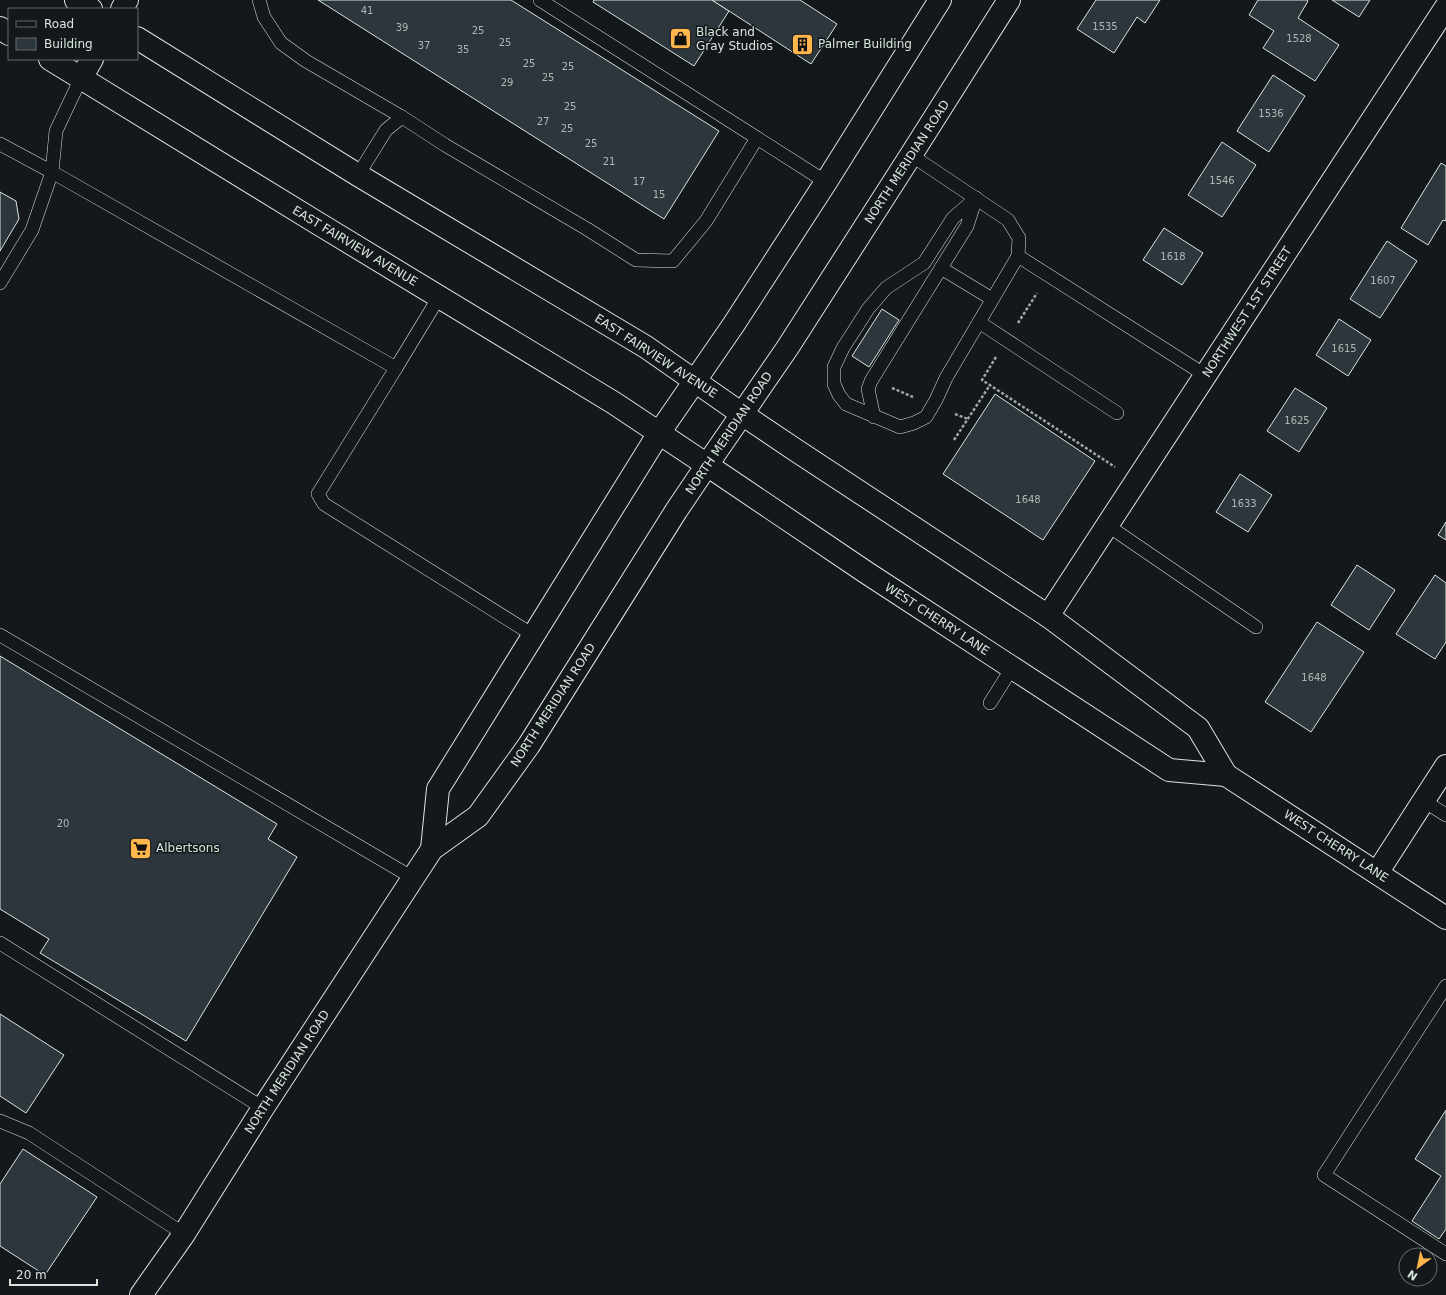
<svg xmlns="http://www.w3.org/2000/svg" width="1446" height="1295" font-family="'DejaVu Sans',sans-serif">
  <rect width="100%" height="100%" fill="#14181c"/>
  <g fill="#2c363c" stroke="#d8e6dc">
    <path d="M318,0h193l208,131 -55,88z"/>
    <path d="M594,0h118l17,11 -35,55 -101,-64z"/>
    <path d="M712,0h88l37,24 -26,40z"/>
    <path d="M1096,0h64l-15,23 -8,-6 -23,36 -37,-24z"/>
    <path d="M1258,0h49l1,1 -10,17 41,27 -24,36 -52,-33 11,-17 -25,-16z"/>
    <path d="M1332,0h38l-11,17z"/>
    <path d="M1273,75l32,21 -36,56 -32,-21z"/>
    <path d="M1222,142l34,23 -34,52 -34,-22z"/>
    <path d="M1441,163l5,3v55l-3,-1 -15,25 -27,-17z"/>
    <path d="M0,192l16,9 3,18 -19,32z"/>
    <path d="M1164,228l39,25 -21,32 -39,-25z"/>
    <path d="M1387,241l30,20 -37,57 -30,-19z"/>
    <path d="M882,309l17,11 -30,47 -17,-11z"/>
    <path d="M1339,319l32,21 -23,36 -32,-21z"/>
    <path d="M1295,388l32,20 -28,44 -32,-21z"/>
    <path d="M995,394l100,67 -52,79 -100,-66z"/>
    <path d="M1240,474l32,21 -24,37 -32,-20z"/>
    <path d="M1446,522v18l-8,-5z"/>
    <path d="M1357,565l38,25 -26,40 -38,-25z"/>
    <path d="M1435,575l11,8v59l-11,17 -39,-25z"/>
    <path d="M1317,622l47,30 -53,80 -46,-30z"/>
    <path d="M0,656l277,168 -9,15 29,18 -111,184 -146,-88 9,-14 -49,-30z"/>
    <path d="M0,1014l64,41 -38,58 -26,-17z"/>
    <path d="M1446,1110v119l-7,10 -27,-18 29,-45 -26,-17z"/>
    <path d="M23,1149l74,48 -52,78 -45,-29v-62z"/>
  </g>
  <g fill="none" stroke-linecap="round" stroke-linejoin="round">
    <defs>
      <g id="lane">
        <path d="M259,0l5,17 17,26 25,18 96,56"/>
        <path d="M540,0l217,138"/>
        <path d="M0,144l52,28 4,-41 25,-53"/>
        <path d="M911,155l97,65 11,18 -1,18"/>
        <path d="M358,175l28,-45 16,-13 43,28 142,84 49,31 37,1 33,-40 51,-83 69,44"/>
        <path d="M941,268l51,31"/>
        <path d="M0,283l32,-53 20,-58 344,196 43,-71"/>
        <path d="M979,322l138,91"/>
        <path d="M396,368l-78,126 6,10 209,131"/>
        <path d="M874,417l-6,-28 3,-8 96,-155 9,-28 -23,20 -29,45 -38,25 -18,21 -25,39 -9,19v17l5,11 7,9 54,23 14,-4 12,-6 10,-17 10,-22 72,-122 187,119"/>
        <path d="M1107,525l149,102"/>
        <path d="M0,635l413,243"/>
        <path d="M990,703l22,-35"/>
        <path d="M1424,801l22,14"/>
        <path d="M0,943l263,165"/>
        <path d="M1446,986l-122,189 122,79"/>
        <path d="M0,1121l29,12 155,101"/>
      </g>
      <g id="street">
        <path d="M1048,616l398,-609"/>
        <path d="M1377,873l69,-107"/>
      </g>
      <g id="secondary">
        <path d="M122,9l5,-9"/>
        <path d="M81,78l11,-19"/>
        <path d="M742,414l55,37 251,165 150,112 28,47 220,143"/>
        <path d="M432,849l6,-60 221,-356"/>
        <path d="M141,1295l43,-61 79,-126 169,-259 46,-33 51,-71 147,-234 31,-46 160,108 302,197 57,5"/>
      </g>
      <g id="primary">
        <path d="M76,0l15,9"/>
        <path d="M0,28l9,6"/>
        <path d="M137,38l221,137 288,172 96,67"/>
        <path d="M50,59l269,165 295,179 93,62 81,-118 123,-192 98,-155"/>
        <path d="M659,433l75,-109 92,-142 114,-182"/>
      </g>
    </defs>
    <use href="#lane" stroke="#d8e6dc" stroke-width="14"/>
    <use href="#street" stroke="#d8e6dc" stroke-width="24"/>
    <use href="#secondary" stroke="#d8e6dc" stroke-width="24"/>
    <use href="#primary" stroke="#d8e6dc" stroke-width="24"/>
    <g stroke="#9da8a2" stroke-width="2.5" stroke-dasharray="3 2" stroke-linecap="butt">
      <path d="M1018,323l19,-30"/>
      <path d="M996,357l-14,23 133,87"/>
      <path d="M892,388l21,9"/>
      <path d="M955,414l13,5"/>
      <path d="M954,440l36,-55"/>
    </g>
    <use href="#lane" stroke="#14181c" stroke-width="13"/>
    <use href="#street" stroke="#14181c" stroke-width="22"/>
    <use href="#secondary" stroke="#14181c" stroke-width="22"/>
    <use href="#primary" stroke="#14181c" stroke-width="22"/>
  </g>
  <defs>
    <symbol id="shop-square" viewBox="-11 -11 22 22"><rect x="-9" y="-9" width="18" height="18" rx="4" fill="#ffb74d" stroke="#14181c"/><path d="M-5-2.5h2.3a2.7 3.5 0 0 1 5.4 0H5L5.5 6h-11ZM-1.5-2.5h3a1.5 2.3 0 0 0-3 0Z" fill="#111"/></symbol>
    <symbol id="building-square" viewBox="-11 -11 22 22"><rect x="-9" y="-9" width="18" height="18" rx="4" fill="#ffb74d" stroke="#14181c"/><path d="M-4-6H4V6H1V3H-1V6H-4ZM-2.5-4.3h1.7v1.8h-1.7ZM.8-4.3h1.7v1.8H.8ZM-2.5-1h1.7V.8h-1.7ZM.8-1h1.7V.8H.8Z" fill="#111"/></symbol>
    <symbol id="supermarket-square" viewBox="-11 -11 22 22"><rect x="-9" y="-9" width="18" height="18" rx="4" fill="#ffb74d" stroke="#14181c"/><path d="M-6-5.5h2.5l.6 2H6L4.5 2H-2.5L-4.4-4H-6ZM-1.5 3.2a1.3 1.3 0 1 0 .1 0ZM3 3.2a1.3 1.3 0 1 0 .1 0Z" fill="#111"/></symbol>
  </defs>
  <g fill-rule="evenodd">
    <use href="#shop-square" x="668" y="26" width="25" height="25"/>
    <use href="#building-square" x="790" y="32" width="25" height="25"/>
    <use href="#supermarket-square" x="128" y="836" width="25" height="25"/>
  </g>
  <g text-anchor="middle" stroke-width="3" stroke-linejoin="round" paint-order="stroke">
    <g font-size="10" fill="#adbab4">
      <text x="367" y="14">41</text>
      <text x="1105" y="30">1535</text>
      <text x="402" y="31">39</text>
      <text x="478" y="34">25</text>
      <text x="1299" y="42">1528</text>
      <text x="505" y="46">25</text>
      <text x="424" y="49">37</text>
      <text x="463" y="53">35</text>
      <text x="529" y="67">25</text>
      <text x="568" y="70">25</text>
      <text x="548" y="81">25</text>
      <text x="507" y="86">29</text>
      <text x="570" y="110">25</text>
      <text x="1271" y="117">1536</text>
      <text x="543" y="125">27</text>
      <text x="567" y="132">25</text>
      <text x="591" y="147">25</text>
      <text x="609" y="165">21</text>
      <text x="1222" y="184">1546</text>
      <text x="639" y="185">17</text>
      <text x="659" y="198">15</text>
      <text x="1173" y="260">1618</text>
      <text x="1383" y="284">1607</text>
      <text x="1344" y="352">1615</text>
      <text x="1297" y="424">1625</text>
      <text x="1028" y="503">1648</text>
      <text x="1244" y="507">1633</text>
      <text x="1314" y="681">1648</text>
      <text x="63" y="827">20</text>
    </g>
    <g font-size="12" fill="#d8e6dc" stroke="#14181c" text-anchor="start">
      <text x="696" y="36">Black and<tspan x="696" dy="14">Gray Studios</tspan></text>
      <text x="818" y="48">Palmer Building</text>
      <text x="156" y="852">Albertsons</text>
    </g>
    <g font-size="12" fill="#d8e6dc" stroke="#14181c">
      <text transform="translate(907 162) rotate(-57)" y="4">NORTH MERIDIAN ROAD</text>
      <text transform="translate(355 246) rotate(31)" y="4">EAST FAIRVIEW AVENUE</text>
      <text transform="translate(1247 312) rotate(-57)" y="4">NORTHWEST 1ST STREET</text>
      <text transform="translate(656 356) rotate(33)" y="4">EAST FAIRVIEW AVENUE</text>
      <text transform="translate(729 433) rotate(-56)" y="4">NORTH MERIDIAN ROAD</text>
      <text transform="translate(937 619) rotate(33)" y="4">WEST CHERRY LANE</text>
      <text transform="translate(553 705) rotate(-57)" y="4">NORTH MERIDIAN ROAD</text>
      <text transform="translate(1336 846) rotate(33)" y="4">WEST CHERRY LANE</text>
      <text transform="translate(287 1072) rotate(-57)" y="4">NORTH MERIDIAN ROAD</text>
    </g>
  </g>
  <rect x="8" y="8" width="130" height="52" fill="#14181c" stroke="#626a69"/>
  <rect x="16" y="21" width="20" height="6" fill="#14181c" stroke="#626a69"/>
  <text x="44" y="28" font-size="12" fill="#d8e6dc">Road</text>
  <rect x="16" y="38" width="20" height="12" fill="#2c363c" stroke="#626a69"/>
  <text x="44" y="48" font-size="12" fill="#d8e6dc">Building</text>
  <g transform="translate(1418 1267) rotate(213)"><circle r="19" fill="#14181c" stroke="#626a69"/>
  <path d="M0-3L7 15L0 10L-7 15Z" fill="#ffb74d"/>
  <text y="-6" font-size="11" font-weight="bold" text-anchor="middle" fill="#d8e6dc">N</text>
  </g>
  <path d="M10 1279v6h87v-6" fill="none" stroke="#d8e6dc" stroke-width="2"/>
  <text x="16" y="1279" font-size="12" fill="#d8e6dc" stroke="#14181c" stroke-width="3" paint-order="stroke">20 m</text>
</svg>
